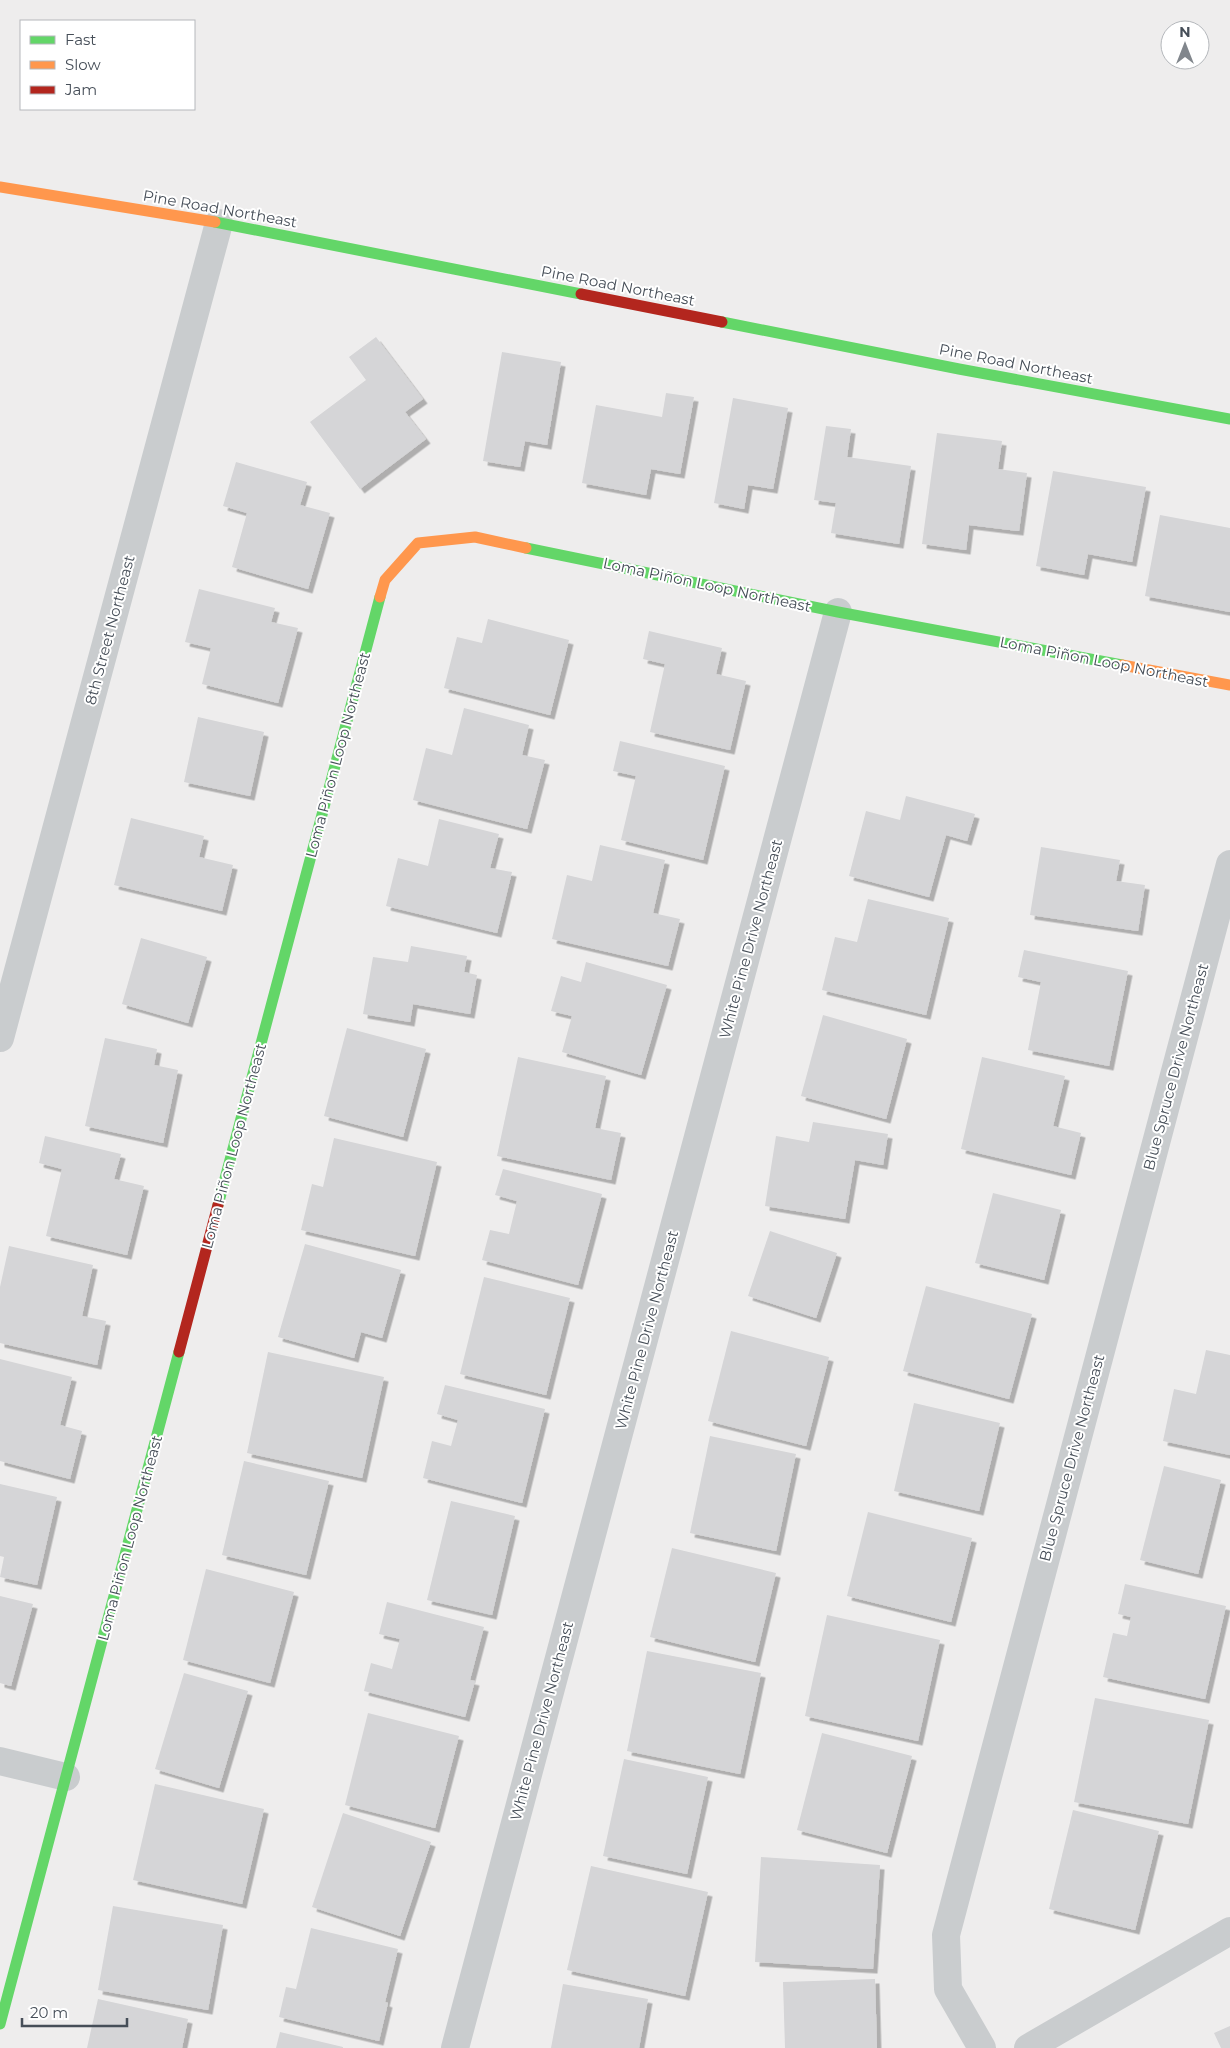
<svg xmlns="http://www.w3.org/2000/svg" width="1230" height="2048" font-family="Montserrat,sans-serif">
  <defs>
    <filter id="shadow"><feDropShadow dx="4.5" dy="4.5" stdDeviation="0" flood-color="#0004"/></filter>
  </defs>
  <rect width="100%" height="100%" fill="#eeeded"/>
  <g fill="#d5d5d7" filter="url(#shadow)">
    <path d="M376,337l47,62 -18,13 21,27 -66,50 -50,-67 56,-42 -17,-23z"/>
    <path d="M502,352l59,10 -14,83 -22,-4 -5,26 -37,-6z"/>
    <path d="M666,393l28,4 -14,77 -29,-5 -5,26 -64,-12 14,-78 66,12z"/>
    <path d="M733,398l55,10 -15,81 -25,-4 -4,24 -30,-6z"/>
    <path d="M826,426l25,3 -4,28 64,9 -12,78 -68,-11 5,-30 -22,-3z"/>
    <path d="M937,433l65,8 -4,28 29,4 -8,58 -50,-6 -3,25 -44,-6z"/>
    <path d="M236,462l71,20 -7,23 30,8 -22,76 -76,-22 15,-54 -24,-7z"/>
    <path d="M1053,471l93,16 -14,75 -44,-8 -4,21 -48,-9z"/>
    <path d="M1160,515l70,13v84l-85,-16z"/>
    <path d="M199,589l76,19 -4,14 27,6 -20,75 -76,-19 9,-36 -26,-6z"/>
    <path d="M488,619l81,21 -19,75 -106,-27 13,-51 25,6z"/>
    <path d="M649,631l73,17 -6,26 30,7 -16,69 -80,-18 15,-68 -22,-5z"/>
    <path d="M464,708l65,17 -7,30 23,5 -18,69 -114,-29 13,-52 26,7z"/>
    <path d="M198,717l66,15 -14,64 -66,-14z"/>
    <path d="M620,741l105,25 -22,94 -82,-20 15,-64 -23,-5z"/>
    <path d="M906,796l69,18 -8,27 -21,-6 -17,62 -80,-21 17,-65 34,9z"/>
    <path d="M131,818l73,18 -5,21 34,8 -11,46 -108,-26z"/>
    <path d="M439,819l60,15 -9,34 22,4 -15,61 -111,-27 12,-48 30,8z"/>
    <path d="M600,845l65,15 -12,53 27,6 -12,47 -116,-27 15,-64 25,6z"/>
    <path d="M1041,847l79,13 -4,21 29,4 -7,46 -108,-16z"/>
    <path d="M868,899l81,19 -23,97 -104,-25 13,-53 22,5z"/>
    <path d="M141,938l66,19 -19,66 -66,-19z"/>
    <path d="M411,946l56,10 -3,16 13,3 -7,39 -57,-10 -3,18 -47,-8 10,-57 35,5z"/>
    <path d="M1024,950l104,21 -19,95 -81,-16 13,-68 -23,-5z"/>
    <path d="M586,962l81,23 -26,90 -79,-23 10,-36 -21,-5 10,-35 20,6z"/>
    <path d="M823,1015l84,24 -21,80 -85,-23z"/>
    <path d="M347,1028l79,21 -23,88 -79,-21z"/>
    <path d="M105,1038l52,11 -3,16 24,5 -15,73 -78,-17z"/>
    <path d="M518,1057l88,19 -11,52 26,5 -10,47 -114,-24z"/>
    <path d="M982,1057l83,19 -12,50 28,7 -10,42 -110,-26z"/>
    <path d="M813,1122l75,12 -5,31 -28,-5 -10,59 -80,-13 11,-70 33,6z"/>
    <path d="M45,1136l76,18 -7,25 30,7 -17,69 -81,-19 16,-67 -23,-6z"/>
    <path d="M334,1138l103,24 -22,94 -114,-26 11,-46 11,3z"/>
    <path d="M503,1169l99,25 -24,91 -96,-25 8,-30 19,4 8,-33 -22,-6z"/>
    <path d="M993,1193l68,17 -17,70 -69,-17z"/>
    <path d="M770,1231l67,22 -21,65 -68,-22z"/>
    <path d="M305,1244l96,26 -19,68 -21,-6 -7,26 -76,-21z"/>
    <path d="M9,1246l84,19 -11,51 24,5 -9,44 -97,-22v-56z"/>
    <path d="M484,1277l86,21 -24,97 -86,-21z"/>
    <path d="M926,1286l106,28 -23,85 -106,-28z"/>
    <path d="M731,1331l98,26 -23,89 -98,-25z"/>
    <path d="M1206,1350l24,5v100l-67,-14 11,-52 22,5z"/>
    <path d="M268,1352l116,25 -22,101 -115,-25z"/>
    <path d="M0,1359l72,18 -12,48 22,6 -12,48 -70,-18z"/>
    <path d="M445,1385l100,24 -23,94 -99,-25 9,-37 19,5 7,-26 -21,-6z"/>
    <path d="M914,1403l86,20 -21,88 -85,-20z"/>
    <path d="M710,1436l86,18 -20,97 -86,-18z"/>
    <path d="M244,1461l85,20 -23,94 -84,-20z"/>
    <path d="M1164,1466l57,14 -23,94 -58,-14z"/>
    <path d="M0,1484l57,13 -20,88 -37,-8 4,-20 -4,-1z"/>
    <path d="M451,1501l64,15 -23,99 -65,-15z"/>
    <path d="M868,1512l104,26 -21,84 -104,-26z"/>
    <path d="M672,1548l104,25 -21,89 -105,-25z"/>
    <path d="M206,1569l88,23 -24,91 -87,-23z"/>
    <path d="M1125,1584l101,22 -21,93 -102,-22 10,-44 14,3 4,-19 -13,-3z"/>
    <path d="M0,1596l33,8 -22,82 -11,-3z"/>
    <path d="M387,1602l97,25 -14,53 5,1 -10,36 -101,-26 7,-28 21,6 8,-30 -21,-5z"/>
    <path d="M827,1615l113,25 -22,101 -113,-25z"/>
    <path d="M647,1651l114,22 -21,101 -113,-23z"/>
    <path d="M184,1673l64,18 -29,97 -64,-19z"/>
    <path d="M1095,1698l114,22 -21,104 -114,-22z"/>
    <path d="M368,1713l91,23 -24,92 -90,-23z"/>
    <path d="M822,1733l90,23 -25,97 -90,-23z"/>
    <path d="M624,1759l84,18 -21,97 -84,-18z"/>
    <path d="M155,1784l109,25 -22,95 -109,-24z"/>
    <path d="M1073,1810l86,21 -24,99 -86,-21z"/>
    <path d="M343,1813l88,29 -31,94 -88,-29z"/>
    <path d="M761,1857l119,8 -7,104 -118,-7z"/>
    <path d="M591,1866l117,26 -23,104 -118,-26z"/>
    <path d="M113,1906l110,19 -15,85 -110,-20z"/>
    <path d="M311,1928l87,21 -13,53 3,1 -9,38 -100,-24 7,-30 10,2z"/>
    <path d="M875,1979l2,69h-92l-2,-66z"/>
    <path d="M563,1984l85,15 -9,49h-88z"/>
    <path d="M98,1999l90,20 -6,29h-95z"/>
    <path d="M1230,2026v22h-9l-7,-15z"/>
    <path d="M280,2032l63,15v1h-67z"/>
  </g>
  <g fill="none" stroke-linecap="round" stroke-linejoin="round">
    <g stroke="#c9ccce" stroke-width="28">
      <path d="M0,1038l219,-815"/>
      <path d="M0,1761l66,16"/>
      <path d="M455,2048l383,-1436"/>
      <path d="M982,2048l-34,-59 -2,-54 284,-1071"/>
      <path d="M1028,2048l202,-117"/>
    </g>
    <g stroke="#63d668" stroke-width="11">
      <path d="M215,222l366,72"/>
      <path d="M722,322l237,47 271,50"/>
      <path d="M526,548l312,64 284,53"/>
      <path d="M218,1205l162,-608"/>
      <path d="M0,2024l179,-672"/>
    </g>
    <g stroke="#ff974d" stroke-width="11">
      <path d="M0,187l215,35"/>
      <path d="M380,597l5,-17 33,-37 57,-6 51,11"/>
      <path d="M1122,665l108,20"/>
    </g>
    <g stroke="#b3261e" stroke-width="11">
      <path d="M581,294l141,28"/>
      <path d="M179,1352l39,-147"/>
    </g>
  </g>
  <g text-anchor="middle" stroke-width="4" stroke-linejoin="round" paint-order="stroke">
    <g font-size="15" fill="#464e58" stroke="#fff">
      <text transform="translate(220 209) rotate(10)" y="5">Pine Road Northeast</text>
      <text transform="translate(618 286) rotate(11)" y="5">Pine Road Northeast</text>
      <text transform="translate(1016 364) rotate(11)" y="5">Pine Road Northeast</text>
      <text transform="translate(707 585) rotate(12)" y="5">Loma Piñon Loop Northeast</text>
      <text transform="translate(110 630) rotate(-75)" y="5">8th Street Northeast</text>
      <text transform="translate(1104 662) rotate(11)" y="5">Loma Piñon Loop Northeast</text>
      <text transform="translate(338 755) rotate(-75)" y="5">Loma Piñon Loop Northeast</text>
      <text transform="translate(751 939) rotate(-75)" y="5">White Pine Drive Northeast</text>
      <text transform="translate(1176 1067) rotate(-75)" y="5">Blue Spruce Drive Northeast</text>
      <text transform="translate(234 1146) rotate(-75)" y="5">Loma Piñon Loop Northeast</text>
      <text transform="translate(647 1330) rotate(-75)" y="5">White Pine Drive Northeast</text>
      <text transform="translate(1072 1458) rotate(-75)" y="5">Blue Spruce Drive Northeast</text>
      <text transform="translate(130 1538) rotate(-75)" y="5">Loma Piñon Loop Northeast</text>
      <text transform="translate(542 1721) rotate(-75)" y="5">White Pine Drive Northeast</text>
    </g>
  </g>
  <rect x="20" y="20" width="175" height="90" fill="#ffffff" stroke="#b5b8bc"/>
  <rect x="30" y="36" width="25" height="8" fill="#63d668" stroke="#b5b8bc"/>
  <text x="65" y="45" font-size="15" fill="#464e58">Fast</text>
  <rect x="30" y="61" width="25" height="8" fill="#ff974d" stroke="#b5b8bc"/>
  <text x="65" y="70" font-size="15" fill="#464e58">Slow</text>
  <rect x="30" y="86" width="25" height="8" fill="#b3261e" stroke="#b5b8bc"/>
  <text x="65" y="95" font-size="15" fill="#464e58">Jam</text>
  <g transform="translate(1185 45)"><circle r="24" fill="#ffffff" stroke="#b5b8bc"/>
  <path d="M0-4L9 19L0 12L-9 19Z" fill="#81868c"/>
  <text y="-8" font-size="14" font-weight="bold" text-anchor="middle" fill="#464e58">N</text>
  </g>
  <path d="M22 2018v8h105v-8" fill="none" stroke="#464e58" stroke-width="2.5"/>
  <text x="30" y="2018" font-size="15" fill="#464e58" stroke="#ffffff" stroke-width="4" paint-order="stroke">20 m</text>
</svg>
